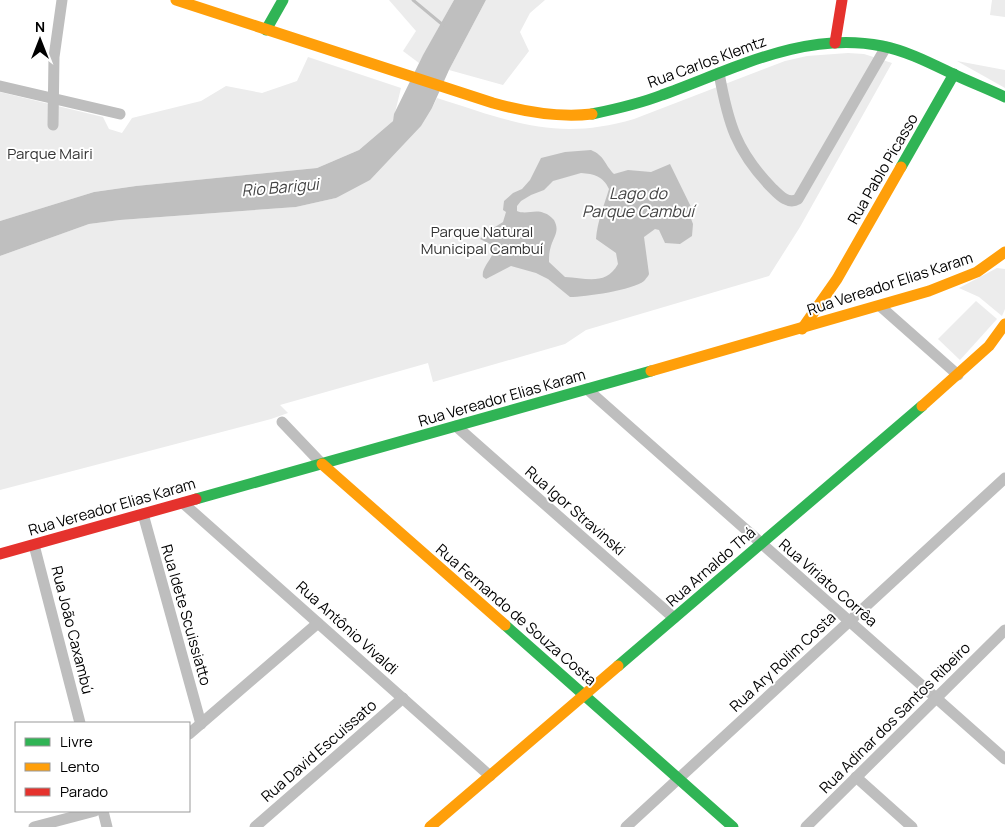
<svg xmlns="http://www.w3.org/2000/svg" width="1005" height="827" font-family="Manrope,sans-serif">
  <rect width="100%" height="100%" fill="#fff"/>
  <g fill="#ececec">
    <path d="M389,0h65l-35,63 -16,-12 13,-20z"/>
    <path d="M486,0h59l-15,13 -10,19 9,19 -26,34 -54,-15z"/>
    <path d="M992,0h13v17l-15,-2z"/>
    <path d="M848,53l16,1 28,9 -92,164 -31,49 -183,54 -21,14 -132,38 -5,-19 -148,42 8,8 -17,6 -271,71v-234l89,-32 31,-4 176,-13 40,-9 96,-90 5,-10c73,23 119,44 197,21l151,-58 22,-5z"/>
    <path d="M308,57l93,31 -8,33 -34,29 -42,18 -181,18 -42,6 -94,29v-129l103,25 6,12 13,4 10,-15 69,-17 25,-15 36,7 35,-12z"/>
    <path d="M957,61l48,9v18z"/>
    <path d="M997,268l8,1v40l-3,7 -23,-19 -20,-9z"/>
    <path d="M976,301l21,18 -37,41 -22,-21z"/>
  </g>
  <g fill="#bfbfbf" fill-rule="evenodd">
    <path d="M454,0h32l-37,70 -17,38 -11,18 -51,54 -34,18 -40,9 -176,13 -31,4 -89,32v-35l94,-29 42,-6 181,-18 42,-18 34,-29 1,-7 29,-59z"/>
    <path d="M591,150c14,6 13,14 23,24l14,-4 23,2 19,-8 23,47 -3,5 3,8 -1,12 -12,8 -15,-1 -6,-13 -4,-1 -11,8 5,37c0,1 -4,6 -5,7 -11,9 -59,16 -74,16l-22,-18 -12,-6 -25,-7 -25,13 -3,-2c-2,-8 7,-16 10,-24l-3,-9 -10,-5 7,-7 16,-10 3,-10 -3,-2 1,-9 9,-8 9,-4 8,-9 11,-22 24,-6zM581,173c13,1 22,3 28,16 -5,17 -12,33 -13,50l20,14 2,11c-12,22 -32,14 -53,13l-16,-15c0,-5 0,-10 2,-16 3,-10 9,-15 3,-26 -3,-3 -6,-6 -10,-7 -9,-4 -18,2 -27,-2v-5l4,-5 10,-6 13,-5 9,-9z"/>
  </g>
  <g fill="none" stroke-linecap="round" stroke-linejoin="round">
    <path stroke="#bfbfbf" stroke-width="3" d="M413,0l30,25"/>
    <g stroke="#bebebe" stroke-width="11">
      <path d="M719,73c9,50 17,78 53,115 7,7 16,17 26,11l88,-152"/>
      <path d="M0,86l120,28"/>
      <path d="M53,125l1,-68 8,-57"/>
      <path d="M880,306l78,69"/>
      <path d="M587,389l418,370"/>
      <path d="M282,422l40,42"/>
      <path d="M456,426l218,192"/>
      <path d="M183,503l307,273"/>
      <path d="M143,514l58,210"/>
      <path d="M34,545l46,178"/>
      <path d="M189,734l129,-111"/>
      <path d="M856,777l56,50"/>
      <path d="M103,811l4,16"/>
      <path d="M34,827l61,-16"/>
      <path d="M255,827l148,-129"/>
      <path d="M626,827l379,-349"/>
      <path d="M806,827l199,-197"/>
    </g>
    <g stroke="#30b455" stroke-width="11">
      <path d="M266,30l17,-30"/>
      <path d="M592,114c24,-5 47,-10 70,-19 70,-25 143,-65 220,-49 25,5 48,17 71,28 17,8 35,15 52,23"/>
      <path d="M901,167l53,-93"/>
      <path d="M196,499l455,-128"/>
      <path d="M505,625l228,202"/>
      <path d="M618,666l304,-260"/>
    </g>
    <g stroke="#ff9f0a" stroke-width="11">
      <path d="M176,0l317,103c32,9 65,15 99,11"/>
      <path d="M802,329l35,-50 64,-112"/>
      <path d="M651,371l278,-80 48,-19 28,-20"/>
      <path d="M922,406l67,-60 16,-22"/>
      <path d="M322,464l183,161"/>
      <path d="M430,827l188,-161"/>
    </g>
    <g stroke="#e5322d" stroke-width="11">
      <path d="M835,43l7,-43"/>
      <path d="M0,554l196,-55"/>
    </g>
  </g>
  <g text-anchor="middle" stroke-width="4" stroke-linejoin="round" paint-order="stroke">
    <g font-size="15" fill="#000" stroke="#fff">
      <text transform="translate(707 62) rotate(-20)" y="5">Rua Carlos Klemtz</text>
      <text transform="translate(883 169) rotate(-60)" y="5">Rua Pablo Picasso</text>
      <text transform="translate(890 284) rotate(-18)" y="5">Rua Vereador Elias Karam</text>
      <text transform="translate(502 398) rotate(-16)" y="5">Rua Vereador Elias Karam</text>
      <text transform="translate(112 507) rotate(-16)" y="5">Rua Vereador Elias Karam</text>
      <text transform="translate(575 511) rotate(41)" y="5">Rua Igor Stravinski</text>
      <text transform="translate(711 567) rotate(-41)" y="5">Rua Arnaldo Thá</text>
      <text transform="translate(828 583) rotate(41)" y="5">Rua Viriato Corrêa</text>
      <text transform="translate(186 615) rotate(74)" y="5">Rua Idete Scuissiatto</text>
      <text transform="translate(516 615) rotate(41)" y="5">Rua Fernando de Souza Costa</text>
      <text transform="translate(347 628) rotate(42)" y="5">Rua Antônio Vivaldi</text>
      <text transform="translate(72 630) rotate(76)" y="5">Rua João Caxambú</text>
      <text transform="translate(783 662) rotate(-43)" y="5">Rua Ary Rolim Costa</text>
      <text transform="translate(895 718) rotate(-45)" y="5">Rua Adinar dos Santos Ribeiro</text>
      <text transform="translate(319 751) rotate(-41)" y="5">Rua David Escuissato</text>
    </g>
    <g font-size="15" fill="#333" stroke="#fff">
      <text x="50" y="159">Parque Mairi</text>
      <text x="482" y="237">Parque Natural<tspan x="482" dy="17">Municipal Cambuí</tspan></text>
    </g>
    <g font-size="16" font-style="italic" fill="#444" stroke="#fff">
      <text transform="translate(280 187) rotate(-5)" y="6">Rio Barigui</text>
      <text x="638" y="199">Lago do<tspan x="638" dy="18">Parque Cambuí</tspan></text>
    </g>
  </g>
  <rect x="15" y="722" width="175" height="90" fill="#ffffff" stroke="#999999"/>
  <rect x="25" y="738" width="25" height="8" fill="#30b455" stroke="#999999"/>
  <text x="60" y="747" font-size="15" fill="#000000">Livre</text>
  <rect x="25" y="763" width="25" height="8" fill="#ff9f0a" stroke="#999999"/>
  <text x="60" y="772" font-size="15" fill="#000000">Lento</text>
  <rect x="25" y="788" width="25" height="8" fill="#e5322d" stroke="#999999"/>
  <text x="60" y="797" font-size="15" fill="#000000">Parado</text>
  <g transform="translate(40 40)" stroke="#ffffff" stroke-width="4" paint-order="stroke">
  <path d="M0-4L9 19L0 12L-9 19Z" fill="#000000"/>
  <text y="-8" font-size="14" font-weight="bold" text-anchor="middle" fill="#000000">N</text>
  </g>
</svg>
